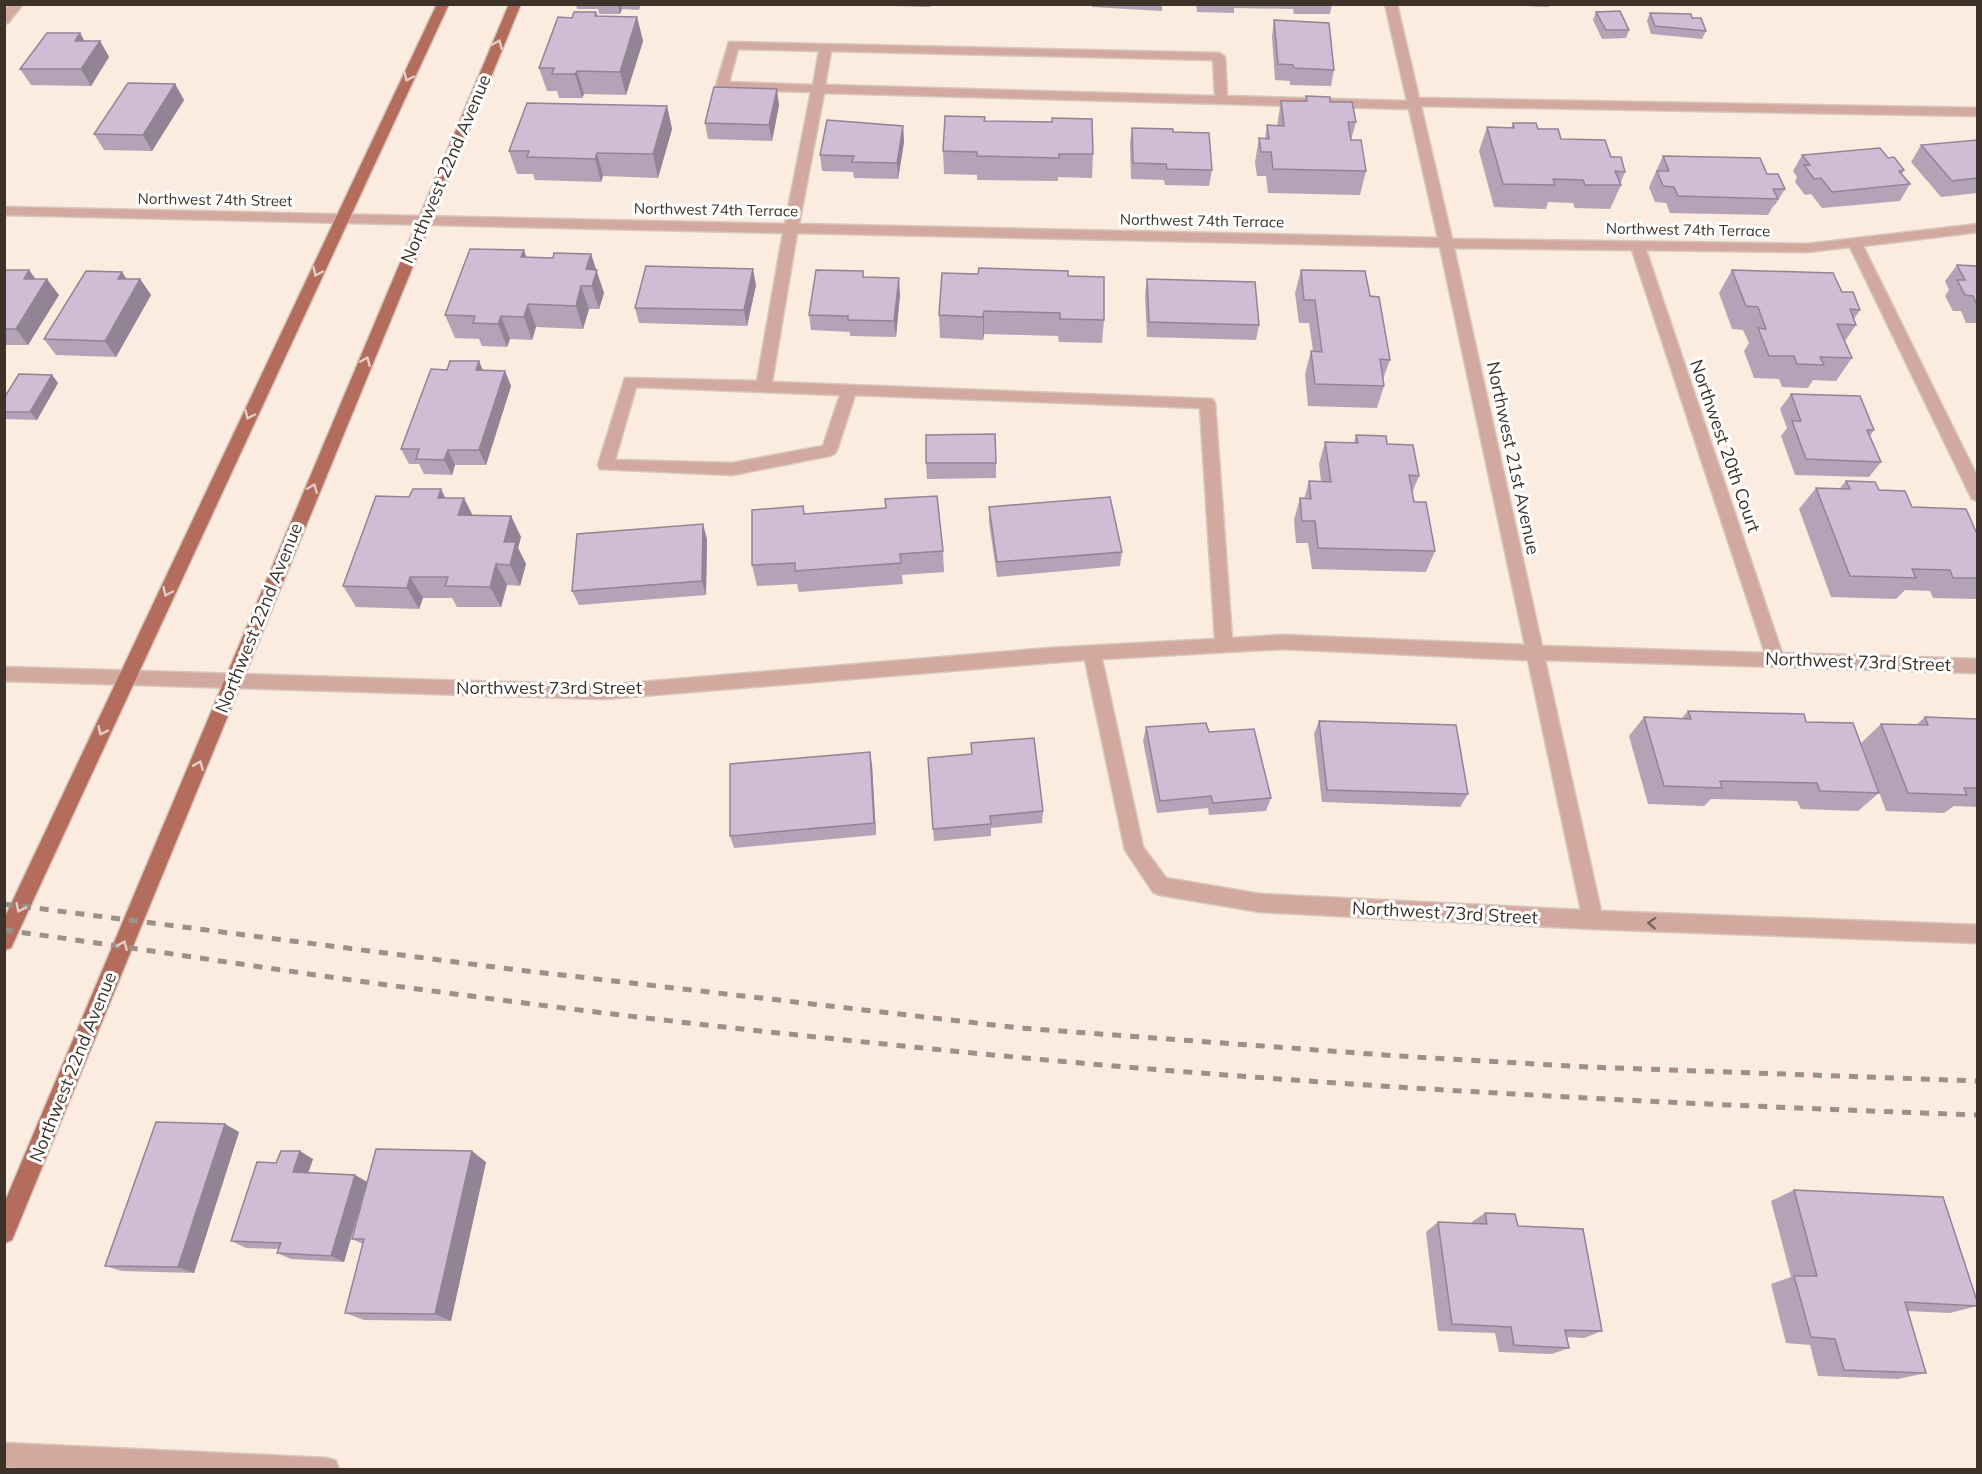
<svg xmlns="http://www.w3.org/2000/svg" width="1982" height="1474" font-family="Mulish,sans-serif">
  <rect width="100%" height="100%" fill="#fcebdf"/>
  <g fill="none" stroke-linecap="round" stroke-linejoin="round">
    <defs>
      <g id="minor">
        <path d="M10,4h13l-15,19h-4v-11z"/>
        <path d="M1385,4h12l22,94 559,10v8l-557,-10 31,133 355,5 171,-20v8l-115,14 115,232v23l-6,-2 -2,-4 -120,-248 -43,5 -161,-2 136,403 196,6v14l-433,-13 56,251 377,14v18l-385,-14 -333,-17 -100,-17 -7,-3 -28,-42 -40,-190 -481,39 -600,-18v-14l600,18 446,-37 165,-9 -15,-231 -345,-13 -18,55 -3,4 -5,2 -97,19 -132,-6 -2,-4 27,-87 132,3 26,-148 -779,-18v-8l781,17 26,-132 -93,-3 -2,-3 13,-44 490,11 6,4 2,39 180,5zM738,49l81,2 -6,34 -84,-3zM831,51l382,9 2,36 -390,-11zM824,93l585,16 29,129 -639,-14zM797,233l643,14 85,398 -242,-10 -51,3 -17,-235 -3,-4 -440,-17zM1454,248l178,2 133,403 -223,-7zM636,387l204,8 -17,51 -91,17 -117,-3zM1283,649l245,11 53,250 -321,-16 -94,-16 -23,-31 -41,-188z"/>
        <path d="M4,1443l323,15 9,3 3,9h-283l-52,-3z"/>
      </g>
      <g id="major">
        <path d="M437,4h12l-438,944 -7,2v-31z"/>
        <path d="M509,4h12l-509,1236 -8,3v-39z"/>
      </g>
    </defs>
    <use href="#minor" stroke="#d6c6bb" stroke-width="3"/>
    <use href="#major" stroke="#d6c6bb" stroke-width="3"/>
    <use href="#minor" fill="#d2a99f" fill-rule="evenodd"/>
    <use href="#major" fill="#b46d5c" fill-rule="evenodd"/>
    <g stroke="#9d9086" stroke-width="5" stroke-dasharray="9 9" stroke-linecap="butt">
      <path d="M4,904l506,65 510,59 378,28 190,11 390,14"/>
      <path d="M4,930c148,20 296,44 444,63 148,20 297,37 446,52 360,38 722,57 1084,70"/>
    </g>
  </g>
  <g fill="#b4a2b7">
    <path d="M576,4h65l-2,6 -17,-1 -2,5h-21l-1,-5h-21z"/>
    <path d="M893,4h37v3l-37,-1z"/>
    <path d="M1092,4h70v7l-70,-4z"/>
    <path d="M1196,4h136l-2,10h-36l-1,-5 -59,-1v5l-37,-1z"/>
    <path d="M1482,4h68l-1,3z"/>
    <path d="M596,12l2,4 39,1 6,24 -17,54 -42,-1 -2,4h-23l-2,-7h-10l-8,-23 33,-50z"/>
    <path d="M1596,12l33,18 -3,8 -24,1 -9,-19z"/>
    <path d="M1650,13l42,5 14,13 -4,8 -51,-5 -4,-13z"/>
    <path d="M1274,20l60,50 -3,16 -41,-1v-4l-15,-1 -3,-44z"/>
    <path d="M80,33l4,8h16l9,16 -18,29 -60,-1 -11,-16z"/>
    <path d="M175,84l9,16 -32,51 -48,-1 -10,-16z"/>
    <path d="M1306,96l24,6 26,20 -5,18 15,31 -6,24 -92,-2 -2,-17h-9l-2,-14 4,-24h6l2,-13 10,1 4,-25h24z"/>
    <path d="M779,105l-7,36 -64,-2 -3,-16z"/>
    <path d="M667,106l5,23 -14,49 -55,-2 -2,6 -66,-2 -2,-6h-16l-8,-23z"/>
    <path d="M985,121l108,33 -1,24 -34,-1v4l-81,-1v-5l-33,-1 -1,-23z"/>
    <path d="M1513,123l25,6 23,10 50,18 14,15 -5,12 1,1 -11,24 -35,-1 -2,-5 -25,-1 -2,7 -52,-2 -15,-56 8,-24 24,1z"/>
    <path d="M903,126l1,16 -6,37 -44,-1 -1,-6 -31,-1 -2,-16z"/>
    <path d="M1132,128l41,4 39,38 -3,16 -44,-1 -1,-5 -33,-1 -1,-35z"/>
    <path d="M1977,140v53l-36,4 -30,-35 10,-17z"/>
    <path d="M1802,155l102,15 -2,4 8,10 -10,17 -78,7 -11,-14 -6,1 -10,-13 2,-5 -4,-6z"/>
    <path d="M1663,156l122,33 -10,16h-1l-6,10 -98,-2 -4,-10 -11,-1 -6,-15z"/>
    <path d="M591,254l13,39 -5,16h-10l-6,20 -47,-2 -4,13 -22,-1 -3,8 -25,-1 -3,-7 -24,-1 -10,-23 82,-58 26,1z"/>
    <path d="M1957,265l20,1v57h-11l-5,-12h-8l-8,-15 4,-6 -4,-9z"/>
    <path d="M4,270l32,9 23,16 -31,50h-24z"/>
    <path d="M1301,270l69,26 20,64 -7,19 1,7 -7,22 -69,-2 -3,-32 6,-23h2l-4,-28h-10l-4,-30z"/>
    <path d="M1732,270l110,22 18,18 -6,9 2,6 -11,16 7,17 -16,23 -23,-1 -5,8 -26,-1 -3,-8 -25,-1 -10,-27 5,-8 -6,-13 -11,-1 -13,-36z"/>
    <path d="M863,271l1,7 36,16 -4,43 -46,-1v-4l-39,-2 -2,-15z"/>
    <path d="M1068,276l36,44 -2,23 -43,-1 -1,-6 -74,-2 -1,6 -43,-2 -1,-23z"/>
    <path d="M126,279h14l11,16 -35,62 -60,-2 -12,-16z"/>
    <path d="M1147,279l112,46 -3,15 -109,-3 -2,-42z"/>
    <path d="M756,285l-9,41 -108,-3 -4,-15z"/>
    <path d="M479,361l4,9 22,1 6,15 -25,79h-31l-3,10 -28,-1 -5,-10h-10l-8,-15 46,-79z"/>
    <path d="M52,375l6,8 -21,37 -33,-1v-21z"/>
    <path d="M1791,394l83,36 -4,6 11,26 -12,15 -74,-2 -14,-39 6,-8 -7,-19z"/>
    <path d="M1356,435l31,9 32,32 -7,17 2,9 21,49 -9,21 -114,-3 -4,-26h-12l-2,-23 6,-22 4,1 5,-18h12l-2,-17 6,-22 29,1z"/>
    <path d="M926,463h70v15l-69,1z"/>
    <path d="M1846,481l33,9 33,17 65,27v65l-44,-1 -3,-7 -25,-1 -9,9 -65,-2 -32,-88 17,-21h24z"/>
    <path d="M446,498l26,17 39,1 10,21 -3,11 8,16 -6,22 -13,-1 -6,22h-44l-5,-9h-29l-4,11 -63,-2 -13,-21z"/>
    <path d="M803,506l2,8 138,37 1,21 -42,3 1,9 -104,8 -2,-8 -40,2 -5,-21z"/>
    <path d="M989,507l133,45 -2,14 -123,11 -8,-55z"/>
    <path d="M707,539l-1,56 -127,10 -7,-14z"/>
    <path d="M1688,711l118,11 73,71 -21,18 -57,-2 -4,-8 -86,-2 -7,7 -56,-2 -19,-68 15,-19 38,1z"/>
    <path d="M1925,717l52,2v88l-23,-1 -10,7 -58,-2 -25,-68 20,-19 35,1z"/>
    <path d="M1319,721l149,73 -8,13 -138,-5 -8,-68z"/>
    <path d="M1146,727l63,5 62,66 -5,13 -57,4 -1,-7 -51,5 -14,-72z"/>
    <path d="M928,758l115,53 -1,12 -51,5v8l-57,5z"/>
    <path d="M872,765l4,70 -142,13 -4,-12z"/>
    <path d="M239,1132l-45,141 -72,-2 -17,-5z"/>
    <path d="M313,1159l-5,14 47,2 12,7 119,-20 -35,159 -87,-1 -19,-7 18,-69 -11,-5 10,-38 -18,61 -53,-3 -14,-6 2,-4 -33,-1 -15,-7 45,-78z"/>
    <path d="M1794,1190l183,111v5l-27,7 -43,-2 19,62 -28,6 -80,-3 -8,-31 -24,-2 -15,-59 20,-7 -20,-76z"/>
    <path d="M1485,1213l33,13 84,105 -18,7 -17,-1 2,11 -17,6 -53,-2 -4,-19 -57,-2 -12,-99 12,-10 34,1v-1z"/>
  </g>
  <g fill="#928495">
    <path d="M618,4h2l2,5 -2,5z"/>
    <path d="M637,17l6,24 -17,54 -6,-23z"/>
    <path d="M80,33l9,16 -14,-8z"/>
    <path d="M100,41l9,16 -18,29 -10,-17z"/>
    <path d="M577,71l7,23 -2,4 -7,-24z"/>
    <path d="M175,84l9,16 -32,51 -9,-16z"/>
    <path d="M777,89l2,16 -7,36 -3,-16z"/>
    <path d="M667,106l5,23 -14,49 -5,-24z"/>
    <path d="M903,126l1,16 -6,37 -1,-16z"/>
    <path d="M597,153l6,23 -2,6 -6,-23z"/>
    <path d="M524,250l8,23 -11,-16z"/>
    <path d="M591,254l13,39 -5,16 -13,-40z"/>
    <path d="M753,269l3,16 -9,41 -3,-16z"/>
    <path d="M29,270l12,16 -17,-7z"/>
    <path d="M122,272l11,16 -15,-9z"/>
    <path d="M899,278l1,16 -4,43 -2,-16z"/>
    <path d="M47,279l12,16 -31,50 -12,-16z"/>
    <path d="M140,279l11,16 -35,62 -11,-16z"/>
    <path d="M581,286l8,23 -6,20 -7,-23z"/>
    <path d="M528,304l8,23 -4,13 -8,-23z"/>
    <path d="M984,311v23l-1,6v-23z"/>
    <path d="M501,316l9,23 -3,8 -9,-23z"/>
    <path d="M479,361l6,16 -9,-7z"/>
    <path d="M505,371l6,15 -25,79 -7,-15z"/>
    <path d="M52,375l6,8 -21,37 -7,-8z"/>
    <path d="M448,450l7,15 -3,10 -8,-15z"/>
    <path d="M441,489l11,22 -14,-13z"/>
    <path d="M464,498l11,22 -17,-5z"/>
    <path d="M511,516l10,21 -3,11 8,16 -6,22 -10,-21 -6,-23z"/>
    <path d="M703,524l4,15 -1,56 -4,-14z"/>
    <path d="M496,564l11,21 -6,22 -11,-20z"/>
    <path d="M410,577l13,21 -4,11 -12,-21z"/>
    <path d="M870,752l2,13 4,70 -2,-12z"/>
    <path d="M225,1124l14,8 -45,141 -16,-6z"/>
    <path d="M300,1151l13,8 -7,20 -13,-7z"/>
    <path d="M472,1151l14,11 -35,159 -16,-7z"/>
    <path d="M355,1175l12,7 -23,80 -13,-6z"/>
  </g>
  <g fill="#d1bcd5" stroke="#928495" stroke-width="1.5">
    <path d="M1620,11l9,19h-23l-10,-18z"/>
    <path d="M574,12h22l-1,4 42,1 -17,55 -43,-1 -2,3h-23l2,-6h-15l19,-51 14,1z"/>
    <path d="M1650,13l41,1 1,4h9l5,13 -51,-5z"/>
    <path d="M1274,20l55,3 5,47 -40,-2 -1,-3 -15,-1z"/>
    <path d="M47,33h33l-5,8h25l-19,28h-61z"/>
    <path d="M128,83l47,1 -32,51 -49,-1z"/>
    <path d="M714,87l63,2 -8,36 -64,-2z"/>
    <path d="M1306,96l24,1v5h22l4,20h-8l3,18h10l5,31 -93,-2 -2,-17h-10l-2,-14 10,1 -2,-14 17,1 -3,-25h26z"/>
    <path d="M527,103l140,3 -14,48 -56,-1 -2,6 -68,-2 2,-6h-20z"/>
    <path d="M945,116l40,1 -1,4 68,1v-4l40,1 1,35h-34v4l-82,-2v-4l-34,-1z"/>
    <path d="M827,120l76,6 -6,37 -45,-1 2,-6 -34,-1z"/>
    <path d="M1513,123h23l2,6h20l3,10 44,1 6,17h10l4,15 -10,-1 6,14h-36l-2,-5 -30,-1 2,6 -52,-1 -16,-57 27,1z"/>
    <path d="M1132,128l41,1v3l36,1 3,37 -45,-1 -1,-5 -33,-1z"/>
    <path d="M1977,140v38l-25,3 -31,-36z"/>
    <path d="M1880,148l8,10 6,-1 10,13 -5,1 11,13 -78,8 -11,-14 -7,1 -10,-14h6l-8,-10z"/>
    <path d="M1663,156l97,2 7,16h11l7,15h-12l5,10 -100,-3 -4,-9 -11,-1 -6,-15h12z"/>
    <path d="M470,249l54,1 -3,7 32,1 1,-5 37,1 -5,15 11,1 -5,16h-11l-5,20 -48,-2 -4,13 -23,-1 -3,8 -25,-1 2,-7 -30,-1z"/>
    <path d="M1957,265l20,1v39l-4,-9 -8,-1 -8,-15h8z"/>
    <path d="M646,266l107,3 -9,41 -109,-2z"/>
    <path d="M979,268l89,3v5l36,1v43l-44,-1v-6l-76,-2 -1,6 -44,-2 3,-42 36,1z"/>
    <path d="M4,270h25l-5,9h23l-31,50h-12z"/>
    <path d="M816,270l47,1v6l36,1 -5,43 -46,-1v-4l-39,-1z"/>
    <path d="M1301,270l64,1 5,25 9,1 11,63 -10,-1 4,27 -69,-2 -4,-33 11,1 -7,-52h-11z"/>
    <path d="M1732,270l101,3 9,19h11l7,18 -10,-1 6,16 -19,-1 15,34 -32,-1 4,8 -27,-1 -3,-8h-25l-11,-28 8,1 -8,-22 -12,-1z"/>
    <path d="M86,271l36,1 -4,7h22l-35,62 -61,-2z"/>
    <path d="M1147,279l108,3 4,43 -110,-3z"/>
    <path d="M450,361h29l-3,9 29,1 -26,79h-31l-4,10 -28,-1 3,-10h-18l30,-80 16,1z"/>
    <path d="M19,374l33,1 -22,37h-26v-14z"/>
    <path d="M1791,394l69,2 14,34h-7l14,32 -75,-3 -14,-38h9z"/>
    <path d="M995,434l1,29h-70v-28z"/>
    <path d="M1356,435l30,1 1,8 26,1 6,31 -10,-1 5,27h12l9,49 -117,-3 -3,-27h-13l-2,-23 11,1 -2,-18 22,1 -6,-40 33,1z"/>
    <path d="M1846,481l29,1 4,8 26,1 7,16 54,2 11,25v44h-24l-3,-8 -38,-1 4,9 -66,-2 -34,-88 34,1z"/>
    <path d="M413,489h28l-3,9h26l-6,17 53,1 -7,26h12l-6,23 -14,-1 -6,23 -45,-1 3,-9h-38l-3,11 -64,-2 33,-90 33,1z"/>
    <path d="M937,496l6,55 -43,3 1,9 -106,8v-8l-43,2v-55l51,-4 1,8 82,-6 -1,-9z"/>
    <path d="M1110,497l12,55 -125,10 -8,-55z"/>
    <path d="M703,524l-1,57 -130,10 5,-57z"/>
    <path d="M1688,711l116,3 2,8 47,1 26,70 -59,-2 -3,-8 -97,-2 2,7 -58,-2 -20,-69 47,2z"/>
    <path d="M1925,717l52,2v69h-13l3,7 -59,-2 -27,-69 47,1z"/>
    <path d="M1319,721l137,4 12,69 -141,-4z"/>
    <path d="M1206,723l3,9 45,-3 17,69 -58,5 -2,-7 -51,5 -14,-74z"/>
    <path d="M1034,738l9,73 -53,5 1,8 -58,5 -5,-71 44,-4 -1,-11z"/>
    <path d="M870,752l4,71 -144,13v-72z"/>
    <path d="M156,1122l69,2 -47,143 -73,-1z"/>
    <path d="M376,1149l96,2 -37,163 -90,-1 19,-74h-12z"/>
    <path d="M281,1151h19l-7,21 62,3 -24,81 -54,-3 4,-10 -50,-2 26,-79 19,1z"/>
    <path d="M1794,1190l149,7 34,104v5l-72,-4 21,71 -82,-3 -9,-31 -24,-2 -17,-61h23z"/>
    <path d="M1485,1213l30,1 3,12 65,3 19,102 -37,-1 4,18 -55,-3 -3,-18 -59,-3 -14,-102 49,2z"/>
  </g>
  <defs><path id="oneway-chevron" d="M-2-3.5L2.5 0L-2 3.5" fill="none" stroke-width="1.6" stroke-linecap="round" stroke-linejoin="round" transform="scale(1.5)"/></defs>
  <g stroke="#e5ccc6">
    <use href="#oneway-chevron" transform="translate(498 44) rotate(-67)"/>
    <use href="#oneway-chevron" transform="translate(408 77) rotate(115)"/>
    <use href="#oneway-chevron" transform="translate(317 272) rotate(115)"/>
    <use href="#oneway-chevron" transform="translate(366 361) rotate(-67)"/>
    <use href="#oneway-chevron" transform="translate(249 415) rotate(115)"/>
    <use href="#oneway-chevron" transform="translate(313 488) rotate(-68)"/>
    <use href="#oneway-chevron" transform="translate(167 592) rotate(115)"/>
    <use href="#oneway-chevron" transform="translate(102 731) rotate(115)"/>
    <use href="#oneway-chevron" transform="translate(199 765) rotate(-67)"/>
    <use href="#oneway-chevron" transform="translate(20 908) rotate(115)"/>
    <use href="#oneway-chevron" transform="translate(123 945) rotate(-67)"/>
  </g>
  <use stroke="#786259" href="#oneway-chevron" transform="translate(1652 923) rotate(-177)"/>
  <g text-anchor="middle" stroke-width="6" stroke-linejoin="round" paint-order="stroke">
    <g font-size="15" fill="#3c322a" stroke="#fff">
      <text transform="translate(215 200) rotate(1)" y="5">Northwest 74th Street</text>
      <text transform="translate(716 210) rotate(1)" y="5">Northwest 74th Terrace</text>
      <text transform="translate(1202 221) rotate(1)" y="5">Northwest 74th Terrace</text>
      <text transform="translate(1688 230) rotate(1)" y="5">Northwest 74th Terrace</text>
    </g>
    <g font-size="18" fill="#3c322a" stroke="#fff">
      <text transform="translate(446 169) rotate(-67)" y="6">Northwest 22nd Avenue</text>
      <text transform="translate(1725 446) rotate(71)" y="6">Northwest 20th Court</text>
      <text transform="translate(1513 458) rotate(78)" y="6">Northwest 21st Avenue</text>
      <text transform="translate(259 618) rotate(-68)" y="6">Northwest 22nd Avenue</text>
      <text transform="translate(1858 662) rotate(2)" y="6">Northwest 73rd Street</text>
      <text x="549" y="694">Northwest 73rd Street</text>
      <text transform="translate(1445 913) rotate(3)" y="6">Northwest 73rd Street</text>
      <text transform="translate(73 1067) rotate(-68)" y="6">Northwest 22nd Avenue</text>
    </g>
  </g>
  <rect width="1982" height="1474" fill="none" stroke="#3c322a" stroke-width="12"/>
</svg>
